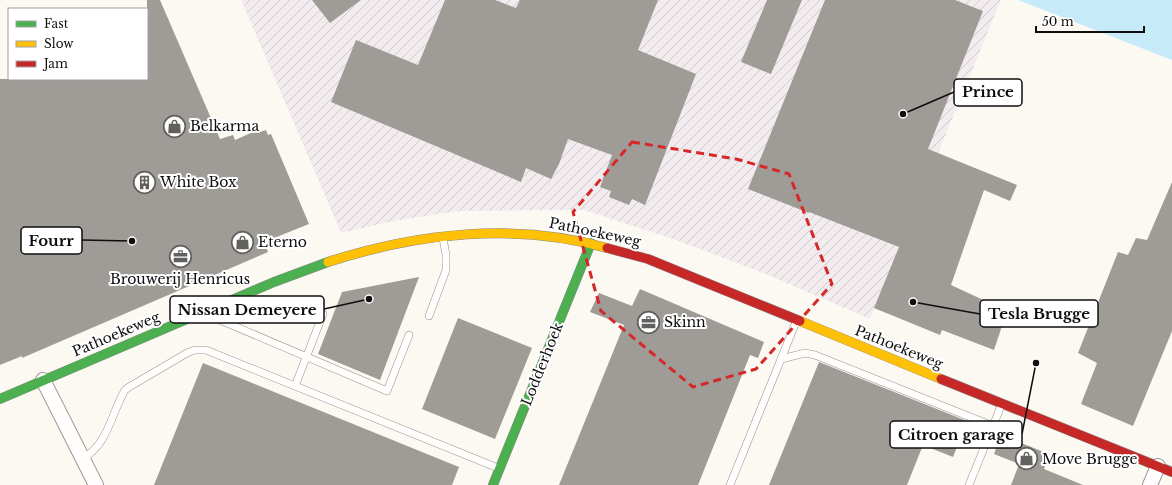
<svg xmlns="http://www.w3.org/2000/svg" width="1172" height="485" font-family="'Libre Baskerville',serif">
  <defs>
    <pattern id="industrial-furrows" width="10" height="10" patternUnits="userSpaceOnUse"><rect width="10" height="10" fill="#f3ecef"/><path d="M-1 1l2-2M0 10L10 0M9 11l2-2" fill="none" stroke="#cfc9cc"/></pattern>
  </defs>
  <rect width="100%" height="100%" fill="#fcf9f2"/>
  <path fill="url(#industrial-furrows)" d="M241,0h760l-131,319 -104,-45 -93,-35 -89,-29 -125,1 -66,10 -52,12z"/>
  <path fill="#c7eaf8" d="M1018,0h154v60z"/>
  <g fill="#9f9c98">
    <path d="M147,0h13l60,139 13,-4 2,5 23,-10 2,2 6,-2 2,5 3,-1 38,90 -45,18 4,10 -246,106v-2l-22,9v-286h147z"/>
    <path d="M312,0h49l-31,23z"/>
    <path d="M445,0h50l21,8 4,-8h138l-20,50 58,24 -51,131 -13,-6 -3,6 -20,-8 2,-6 -11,-4 12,-32 -44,-16 -9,25 -8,15 -25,-11 -5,14 -190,-80 25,-62 62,25z"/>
    <path d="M767,0h35l-31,74 -30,-12z"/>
    <path d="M825,0h130l28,11 -55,138 89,36 -7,16 -26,-11 -33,95 56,26 -13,39 -52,-20 -2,5 -66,-27 25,-61 -90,-35v1l-61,-24z"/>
    <path d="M1172,182v149l-39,95 -52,-22 16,-41 -19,-10 40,-101 10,3 8,-17 11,2z"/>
    <path d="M419,277l-39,103 -62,-26 24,-62z"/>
    <path d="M640,289l124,53 -6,16 -8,-3 -52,130h-139l65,-160 -34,-13 9,-19 33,13z"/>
    <path d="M458,318l74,30 -37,91 -73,-30z"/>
    <path d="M819,362l148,59 -14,36 -30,-12 -16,40h-138z"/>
    <path d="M203,363l256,104 -7,18h-298z"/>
    <path d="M1001,435l48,19 -5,15 39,16h-72l8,-21 -25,-10z"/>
  </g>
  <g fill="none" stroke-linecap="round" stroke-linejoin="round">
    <defs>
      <g id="lane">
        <path d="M212,309l8,11 167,71 22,-56"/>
        <path d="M429,316l17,-46v-15l-3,-17"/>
        <path d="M781,359l24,-6 10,2 178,71"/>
        <path d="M295,386l28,-72"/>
        <path d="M82,459c26,-14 29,-45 43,-69l4,-3 58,-34 8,-3h11l292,118"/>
        <path d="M730,485l66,-163"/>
        <path d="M969,485l32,-79"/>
      </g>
      <g id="street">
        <path d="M43,380l53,105"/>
        <path d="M1150,485l8,-19"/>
      </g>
      <g id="fast">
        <path d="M0,399l274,-117 54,-20"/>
        <path d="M493,485l98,-242"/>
      </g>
      <g id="slow">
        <path d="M328,262c89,-29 188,-40 279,-14"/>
        <path d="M800,321l141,58"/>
      </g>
      <g id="jam">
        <path d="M607,248l41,11 152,62"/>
        <path d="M941,379l231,93"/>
      </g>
    </defs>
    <use href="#lane" stroke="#959491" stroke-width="8"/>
    <use href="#street" stroke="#959491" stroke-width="16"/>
    <use href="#fast" stroke="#8c8a87" stroke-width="10"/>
    <use href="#slow" stroke="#8c8a87" stroke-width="10"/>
    <use href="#jam" stroke="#8c8a87" stroke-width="10"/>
    <use href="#lane" stroke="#fffefd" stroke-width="7"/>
    <use href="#street" stroke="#fffefd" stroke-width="14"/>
    <use href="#fast" stroke="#4caf50" stroke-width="9"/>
    <use href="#slow" stroke="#ffc107" stroke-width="9"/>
    <use href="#jam" stroke="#c62828" stroke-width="9"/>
  </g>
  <path fill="none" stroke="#d62828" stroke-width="3" stroke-dasharray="8 5" stroke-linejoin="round" d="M632,142l104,17 53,15 43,110 -76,85 -63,18 -92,-76 -28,-99z"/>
  <defs>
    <symbol id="shop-ring" viewBox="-11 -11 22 22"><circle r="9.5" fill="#fff" stroke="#61605e" stroke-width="1.5"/><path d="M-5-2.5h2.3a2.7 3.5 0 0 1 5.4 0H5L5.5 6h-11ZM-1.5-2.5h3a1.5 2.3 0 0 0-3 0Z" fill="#61605e"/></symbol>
    <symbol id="building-ring" viewBox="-11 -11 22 22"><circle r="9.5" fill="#fff" stroke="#61605e" stroke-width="1.5"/><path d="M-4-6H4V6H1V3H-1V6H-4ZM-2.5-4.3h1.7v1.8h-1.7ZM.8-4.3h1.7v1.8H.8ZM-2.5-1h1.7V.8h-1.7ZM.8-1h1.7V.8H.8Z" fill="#61605e"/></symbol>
    <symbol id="office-ring" viewBox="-11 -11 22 22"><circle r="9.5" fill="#fff" stroke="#61605e" stroke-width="1.5"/><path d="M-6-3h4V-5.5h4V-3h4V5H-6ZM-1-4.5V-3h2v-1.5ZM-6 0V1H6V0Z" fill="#61605e"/></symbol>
  </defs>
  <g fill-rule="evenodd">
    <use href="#shop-ring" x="162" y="114" width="25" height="25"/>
    <use href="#building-ring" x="132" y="170" width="25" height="25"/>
    <use href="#shop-ring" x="230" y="230" width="25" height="25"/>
    <use href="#office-ring" x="168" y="244" width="25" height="25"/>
    <use href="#office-ring" x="636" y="310" width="25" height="25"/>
    <use href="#shop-ring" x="1014" y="446" width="25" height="25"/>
  </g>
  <g text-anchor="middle" stroke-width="4" stroke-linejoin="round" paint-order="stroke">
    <g font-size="14" fill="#0e0e0e" stroke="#fff" text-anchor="start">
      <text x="190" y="131">Belkarma</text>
      <text x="160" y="187">White Box</text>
      <text x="258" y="247">Eterno</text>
      <text x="180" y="284" text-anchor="middle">Brouwerij Henricus</text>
      <text x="664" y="327">Skinn</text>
      <text x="1042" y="464">Move Brugge</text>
    </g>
    <g font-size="14" fill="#0e0e0e" stroke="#fff">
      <text transform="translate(595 232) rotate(12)" y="5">Pathoekeweg</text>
      <text transform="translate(116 334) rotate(-23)" y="5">Pathoekeweg</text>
      <text transform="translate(899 347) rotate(22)" y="5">Pathoekeweg</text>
      <text transform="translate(542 364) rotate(-68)" y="5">Lodderhoek</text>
    </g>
  </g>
  <path fill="none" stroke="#0e0e0e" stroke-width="1.5" d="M903 114L954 92M132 241L82 240M369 299L324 309M913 302L980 314M1036 363L1022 434"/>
  <g fill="#0e0e0e" stroke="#fff" stroke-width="1.5">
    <circle cx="903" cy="114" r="4"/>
    <circle cx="132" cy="241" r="4"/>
    <circle cx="369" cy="299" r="4"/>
    <circle cx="913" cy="302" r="4"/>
    <circle cx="1036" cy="363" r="4"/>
  </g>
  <g fill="#fff" stroke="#0e0e0e" stroke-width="1.5">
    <rect x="954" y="79" width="68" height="27" rx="4"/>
    <rect x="21" y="227" width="61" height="27" rx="4"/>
    <rect x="170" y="296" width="154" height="27" rx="4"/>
    <rect x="980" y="300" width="118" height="27" rx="4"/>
    <rect x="890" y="421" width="132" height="27" rx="4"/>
  </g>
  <g font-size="15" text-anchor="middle" font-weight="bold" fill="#0e0e0e">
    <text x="988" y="97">Prince</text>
    <text x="51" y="246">Fourr</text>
    <text x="247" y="315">Nissan Demeyere</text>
    <text x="1039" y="319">Tesla Brugge</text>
    <text x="956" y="440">Citroen garage</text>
  </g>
  <rect x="8" y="8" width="140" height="72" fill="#ffffff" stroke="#9f9f9f"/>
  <rect x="16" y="21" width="20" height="6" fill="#4caf50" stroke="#9f9f9f"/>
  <text x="44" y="28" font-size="12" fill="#0e0e0e">Fast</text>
  <rect x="16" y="41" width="20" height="6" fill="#ffc107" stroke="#9f9f9f"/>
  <text x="44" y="48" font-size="12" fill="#0e0e0e">Slow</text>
  <rect x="16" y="61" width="20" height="6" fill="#c62828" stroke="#9f9f9f"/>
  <text x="44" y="68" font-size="12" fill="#0e0e0e">Jam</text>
  <path d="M1036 26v6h108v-6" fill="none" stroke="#0e0e0e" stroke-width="2"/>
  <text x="1042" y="26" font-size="12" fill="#0e0e0e" stroke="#ffffff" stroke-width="3" paint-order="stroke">50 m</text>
</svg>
